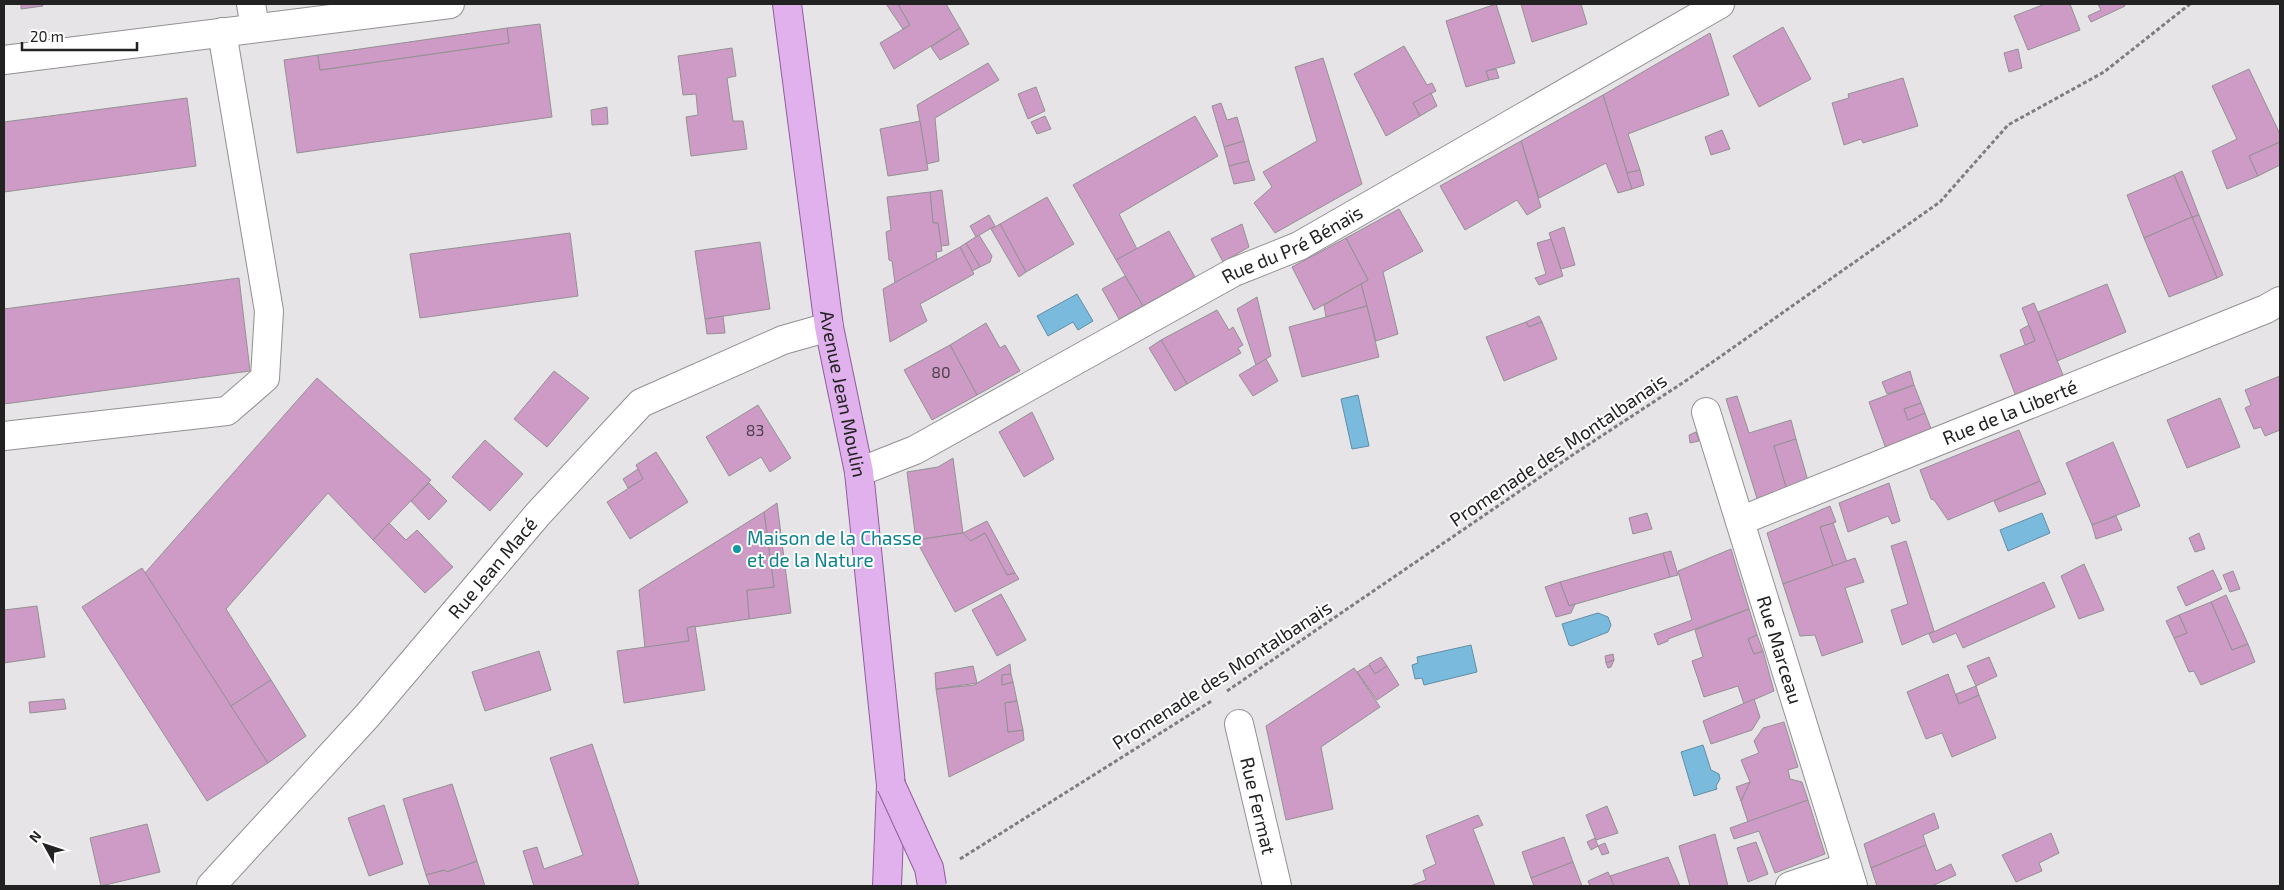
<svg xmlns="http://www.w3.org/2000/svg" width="2284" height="890" font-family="'Exo 2',sans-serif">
  <rect width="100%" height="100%" fill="#e7e4e8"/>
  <g fill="#7abbdd" stroke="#608da5">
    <path d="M1077,294l16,27 -15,9 -5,-8 -25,14 -11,-20z"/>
    <path d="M1358,395l11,51 -17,3 -11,-50z"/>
    <path d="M2042,513l8,20 -42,18 -8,-21z"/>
    <path d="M1598,613l10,4 3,8 -3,7 -36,14 -3,-1 -7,-21z"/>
    <path d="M1471,645l6,27 -53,13 -2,-7 -7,1 -3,-14 6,-2 -1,-6z"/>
    <path d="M1703,745l8,25 8,4 1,5 -4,7 1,3 -23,7 -13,-44z"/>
  </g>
  <g fill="#cd9bc6" stroke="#949194">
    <path d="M21,4h21l1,2 -22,3z"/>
    <path d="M886,4h12l12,21 -7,4z"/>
    <path d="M898,4h48l14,24 -66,41 -14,-26 30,-18z"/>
    <path d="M1496,4l19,59 -29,8 3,9 -23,7 -20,-66z"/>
    <path d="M1521,4h60l6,20 -55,18z"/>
    <path d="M2045,4h25l10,26 -52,20 -14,-34z"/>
    <path d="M2098,4h26l1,2 -34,16 -3,-6 13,-6z"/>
    <path d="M540,24l12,93 -255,36 -13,-93 34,-5 2,15 189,-27 -2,-15z"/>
    <path d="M1783,27l28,52 -52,28 -26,-51z"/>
    <path d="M507,28l2,15 -189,27 -2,-15z"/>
    <path d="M960,28l9,16 -29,16 -9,-13z"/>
    <path d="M1710,33l19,62 -101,39 12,36 -13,3 -24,-78z"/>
    <path d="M1404,46l23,39 5,-2 4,8 -23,12 7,13 -34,20 -32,-62z"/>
    <path d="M732,48l4,28 -9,2 6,43h10l4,28 -56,7 -5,-39 12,-2 -2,-21 -13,1 -5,-39z"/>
    <path d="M2018,49l4,19 -13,4 -5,-19z"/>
    <path d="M1323,58l39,126 -87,49 -21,-30 18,-16 -9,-15 54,-31 -22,-74z"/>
    <path d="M988,63l11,17 -64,38 4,43 -12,3 -10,-59z"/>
    <path d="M1496,69l3,9 -10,2 -3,-9z"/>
    <path d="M2249,69l31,65v8l-31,14 9,20 -31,13 -15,-38 25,-12 -25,-53z"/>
    <path d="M1903,78l15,48 -55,17 -2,-4 -17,6 -12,-42 17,-5 -1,-4z"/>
    <path d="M1036,87l9,24 -17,8 -10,-25z"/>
    <path d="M1431,93l6,13 -17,10 -7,-13z"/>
    <path d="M1603,95l29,94 -14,4 -12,-30 -67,35 -18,-57z"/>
    <path d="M187,98l9,68 -192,26v-70z"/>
    <path d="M1221,103l6,17 10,-3 7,24 -20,6 -12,-41z"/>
    <path d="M607,107l1,17 -16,1 -1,-15z"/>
    <path d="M1045,116l6,13 -14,5 -6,-12z"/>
    <path d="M1195,116l23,40 -99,58 18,35 -21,11 -43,-75z"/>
    <path d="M920,121l8,49 -40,6 -8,-47z"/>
    <path d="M1722,130l8,19 -19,6 -6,-18z"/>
    <path d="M1244,141l5,20 -20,5 -5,-19z"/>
    <path d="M1521,141l20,66 -14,8 -10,-15 -52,30 -25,-44z"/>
    <path d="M2280,142v23l-22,11 -9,-20z"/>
    <path d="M1249,161l6,19 -21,4 -5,-18z"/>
    <path d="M1640,170l4,15 -12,4 -5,-16z"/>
    <path d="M2182,171l17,44 -7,2 -18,-42z"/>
    <path d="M2174,175l18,42 -48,21 -17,-43z"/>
    <path d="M942,190l7,55 -8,1 -3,-23h-5l-3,-31z"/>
    <path d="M930,192l3,31h5l4,28 -6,1 1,8 -42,23 -3,-22 -3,-1 -3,-28 5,-2 -4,-33z"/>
    <path d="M1047,197l27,47 -48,28 -26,-48z"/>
    <path d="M1399,209l24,42 -40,21 15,62 -22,7 -15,-57 7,-4 -22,-42z"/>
    <path d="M989,215l6,11 -19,11 -6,-11z"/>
    <path d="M2199,215l24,60 -6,3 -25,-61z"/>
    <path d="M2192,217l25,61 -48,19 -25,-59z"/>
    <path d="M1000,224l26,48 -7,5 -28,-48z"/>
    <path d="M1242,224l7,23 -26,15 -12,-23z"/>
    <path d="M1564,227l11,38 -14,4 -12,-36z"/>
    <path d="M1169,231l26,46 -52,29 -27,-46z"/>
    <path d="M570,233l8,63 -158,22 -10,-64z"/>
    <path d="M979,235l13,21 -2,6 -10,5 -14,-24z"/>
    <path d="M1346,238l22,42 -54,30 -22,-43z"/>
    <path d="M1551,239l12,37 -24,9 -4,-7 11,-4 -9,-31z"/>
    <path d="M760,242l10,67 -65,10 -10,-68z"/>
    <path d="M966,243l14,24 -8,4 -12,-24z"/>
    <path d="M960,247l14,27 -54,30 7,17 -37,21 -7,-53z"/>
    <path d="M1125,276l18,30 -24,13 -17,-30z"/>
    <path d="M239,278l11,93 -246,33v-95z"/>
    <path d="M1361,284l6,22 -41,11 -2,-12z"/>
    <path d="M2107,284l19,48 -69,29 -19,-49z"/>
    <path d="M1257,297l14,59 -15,9 -19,-56z"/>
    <path d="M2034,303l33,82 -48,19 -19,-49 35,-14 -13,-33z"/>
    <path d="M1367,306l12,51 -77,20 -13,-50z"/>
    <path d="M1217,310l12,20 4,-3 10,18 -5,3 3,5 -54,31 -26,-44z"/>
    <path d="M723,316l2,17 -18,1 -2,-15z"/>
    <path d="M1539,316l3,6 -13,5 -3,-5z"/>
    <path d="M1526,322l3,5 13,-5 15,37 -53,22 -18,-44z"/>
    <path d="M986,323l14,25 5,-3 15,26 -43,24 -27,-50z"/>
    <path d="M2029,325l6,16 -10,4 -5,-15z"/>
    <path d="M1161,340l26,44 -12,7 -26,-43z"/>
    <path d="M950,345l27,50 -45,25 -28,-50z"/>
    <path d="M1266,359l12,22 -25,15 -14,-21z"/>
    <path d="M554,371l35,27 -42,49 -33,-28z"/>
    <path d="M1910,371l4,14 -27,9 -5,-12z"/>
    <path d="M2280,376v54l-15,6 -4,-9 -7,2 -9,-21 6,-3 -6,-15z"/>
    <path d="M317,378l114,102 -58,60 -45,-47 -102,116 45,71 -40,26 -86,-133z"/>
    <path d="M1914,385l7,18 -17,6 4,11 17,-7 10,26 -46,18 -20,-55z"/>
    <path d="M1737,396l12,37 42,-13 5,19 -22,7 15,51 -29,11 -34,-109z"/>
    <path d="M2220,398l20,49 -53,21 -20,-48z"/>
    <path d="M1921,403l4,10 -17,7 -4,-11z"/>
    <path d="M758,405l33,53 -21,14 -9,-15 -32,19 -23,-39z"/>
    <path d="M1032,412l22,47 -30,18 -25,-45z"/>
    <path d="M2019,430l21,51 -92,39 -14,-20 -3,-1 -11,-29z"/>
    <path d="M1696,432l3,9 -9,2 -1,-8z"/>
    <path d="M1796,439l14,49 -21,9 -15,-51z"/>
    <path d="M485,440l38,34 -33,37 -38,-34z"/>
    <path d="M2113,442l27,64 -48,19 -26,-62z"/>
    <path d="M656,452l32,50 -58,37 -23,-37 36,-23 -7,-14z"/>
    <path d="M953,458l10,75 -47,7 -9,-68 31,-5z"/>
    <path d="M638,469l5,10 -15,9 -5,-9z"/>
    <path d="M2040,481l6,13 -47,18 -5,-11z"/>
    <path d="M429,483l18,18 -18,19 -18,-19z"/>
    <path d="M1889,483l11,38 -8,3 -4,-8 -40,16 -9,-29z"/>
    <path d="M777,503l14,110 -42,6 -2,-29 27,-3 -10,-75z"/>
    <path d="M1830,506l6,16 -16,5 13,39 -50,18 -16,-51z"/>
    <path d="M764,512l10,75 -27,3 2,29 -62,9 2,13 -44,7 -6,-58z"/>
    <path d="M1647,513l5,16 -19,5 -4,-16z"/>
    <path d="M2116,516l6,14 -26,9 -4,-14z"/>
    <path d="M987,521l28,52 -8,2 -22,-42 -14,8 -8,-8z"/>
    <path d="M389,523l17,17 11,-10 36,37 -28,26 -52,-53z"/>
    <path d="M1833,523l14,39 -14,4 -13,-39z"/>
    <path d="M963,533l8,8 14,-8 22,42 8,-2 4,6 -64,33 -39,-72z"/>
    <path d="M2199,533l6,16 -10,3 -6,-14z"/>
    <path d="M1906,541l28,90 -32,14 -11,-35 17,-6 -17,-58z"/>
    <path d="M1731,549l18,60 -81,30v2l-10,4 -4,-11 38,-14 -14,-49z"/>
    <path d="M1671,551l7,24 -8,2 -7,-24z"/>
    <path d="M1663,553l7,24 -101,29 -9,-24z"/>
    <path d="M1855,558l9,24 -19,6 18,54 -41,14 -7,-21 -15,1 -17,-52z"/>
    <path d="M2084,564l20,46 -25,9 -18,-43z"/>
    <path d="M142,568l126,195 -61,38 -125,-194z"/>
    <path d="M2213,570l9,19 -36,17 -9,-19z"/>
    <path d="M2233,571l7,18 -10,3 -7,-17z"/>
    <path d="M1560,582l9,24 6,-2 -4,9 -15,4 -11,-30z"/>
    <path d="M2044,582l11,25 -92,41 -7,-15 -23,10 -4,-9z"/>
    <path d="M1001,594l25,46 -29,16 -25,-46z"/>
    <path d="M2226,595l22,49 -16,6 -21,-48z"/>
    <path d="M2211,602l21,48 16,-6 7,18 -54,23 -7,-14 -5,1 -15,-34 13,-5 -8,-18z"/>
    <path d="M37,606l8,51 -41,6v-53z"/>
    <path d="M1749,609l8,26 -9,4 6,15 9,-3 11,40 -30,13 -6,-18 -34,11 -12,-36 11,-4 -8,-27z"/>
    <path d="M2179,615l8,18 -13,5 -8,-17z"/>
    <path d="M695,626l10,64 -81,13 -7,-52 72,-10 -2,-13z"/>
    <path d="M1757,635l6,16 -9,3 -6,-15z"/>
    <path d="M539,651l12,39 -66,21 -13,-39z"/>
    <path d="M1613,654l1,6 -8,3 -1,-7z"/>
    <path d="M1381,657l6,9 -12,8 -6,-10z"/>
    <path d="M1989,657l8,19 -21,10 -9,-20z"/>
    <path d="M1614,660l-3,7 -3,1 -2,-5z"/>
    <path d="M1010,664l1,10 -9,1v10l11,-3 4,19 -12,2 3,29 15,-2 1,10 -75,37 -13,-88 38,-4z"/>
    <path d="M1369,665l6,9 12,-8 12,19 -22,15 -20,-28z"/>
    <path d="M973,666l4,17 -41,6 -1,-16z"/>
    <path d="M1354,668l26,39 -59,40 12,62 -47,11 -20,-94z"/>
    <path d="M1011,674l2,8 -11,3v-10z"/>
    <path d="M1948,674l11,30 20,-9 17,43 -44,19 -10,-24 -16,6 -19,-47z"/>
    <path d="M271,680l35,56 -38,27 -37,-57z"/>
    <path d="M1976,686l3,9 -20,9 -3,-10z"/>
    <path d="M64,699l2,10 -36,4 -1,-11z"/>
    <path d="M1754,699l6,18 -8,13 -41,14 -8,-23z"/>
    <path d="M1017,701l6,29 -15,2 -3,-29z"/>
    <path d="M1784,722l14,45 -10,3 2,9 12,3 6,18 -60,22 -7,-21 9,-19 -9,-22 18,-7 -5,-12 9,-13z"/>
    <path d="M592,744l47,140 -7,2h-98l-11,-35 14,-4 7,22 39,-14 -33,-97z"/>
    <path d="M1750,782l-9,19 -5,-14z"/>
    <path d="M452,784l25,77 -30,11 -2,-2 -19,5 -23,-76z"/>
    <path d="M1808,800l17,54 -50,19 -16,-42 -25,8 -4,-11z"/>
    <path d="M384,805l19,59 -34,12 -21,-58z"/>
    <path d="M1607,806l11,27 -22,7 -10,-25z"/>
    <path d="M1934,813l5,15 -16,7 3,10 -55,23 -7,-24z"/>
    <path d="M1478,815l5,10 -10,4 22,57h-85l16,-6 -3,-10 13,-6 -10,-28z"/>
    <path d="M147,824l13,48 -59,14 -11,-48z"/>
    <path d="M2051,833l8,20 -20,10 3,8 -26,11 -14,-27z"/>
    <path d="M1715,834l13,52h-38l-11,-40z"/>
    <path d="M1564,837l9,25 -42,16 -9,-26z"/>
    <path d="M1595,838l3,8 -7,4 -4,-8z"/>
    <path d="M1756,842l12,32 -20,8 -11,-34z"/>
    <path d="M1605,843l4,10 -7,2 -4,-9z"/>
    <path d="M1926,845l10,26 15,-7 5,11 -24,11h-55l-6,-18z"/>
    <path d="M1668,857l12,29h-66l-4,-10z"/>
    <path d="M477,861l8,25h-55l-4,-11 19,-5 2,2z"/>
    <path d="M1573,862l9,24h-48l-3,-8z"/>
    <path d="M1608,872l6,14h-24l-2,-5z"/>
  </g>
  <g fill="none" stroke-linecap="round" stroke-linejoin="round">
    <defs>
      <g id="minor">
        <path d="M251,4l4,24"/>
        <path d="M4,60l446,-56"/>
        <path id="s1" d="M1706,412l147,474"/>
        <path d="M4,436l223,-25 38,-33 4,-67 -47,-279"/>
        <path id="s2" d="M859,472l56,-22 319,-178 65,-26 421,-242"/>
        <path id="s3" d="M1740,521l526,-212 14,-8"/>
        <path id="s4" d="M1239,724l38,162"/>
        <path id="s5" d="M211,886l156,-170 171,-202 103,-111 142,-63 46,-13"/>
        <path d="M1790,886l57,-19"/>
      </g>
      <g id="major">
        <path id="s6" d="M787,4l42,323 30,145 32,313 -4,101"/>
      </g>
    </defs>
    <use href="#minor" stroke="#929093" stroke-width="30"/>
    <use href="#major" stroke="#905d9e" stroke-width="30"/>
    <g stroke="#7e7c7e" stroke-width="3" stroke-dasharray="4 2.5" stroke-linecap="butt">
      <path d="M1227,691l347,-237 113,-74 253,-178 68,-77 96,-53 86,-68"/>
      <path d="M960,859l253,-159"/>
    </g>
    <use href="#minor" stroke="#fff" stroke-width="28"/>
    <use href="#major" stroke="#e0b1ec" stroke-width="28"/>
    <defs>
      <path id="major-bridge" d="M891,785l38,83 3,18"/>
    </defs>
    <use href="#major-bridge" stroke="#905d9e" stroke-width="30" stroke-linecap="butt"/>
    <use href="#major-bridge" stroke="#e0b1ec" stroke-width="28"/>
  </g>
  <circle fill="#0f9aa8" stroke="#fff" stroke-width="2" cx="737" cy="549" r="5"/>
  <g text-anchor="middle" stroke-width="4" stroke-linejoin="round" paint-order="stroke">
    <g font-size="16" fill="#4e404c">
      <text x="941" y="378">80</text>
      <text x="755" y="436">83</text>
    </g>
    <g font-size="19" fill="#232223" stroke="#fff">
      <text dy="7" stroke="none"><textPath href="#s2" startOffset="490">Rue du Pré Bénaïs</textPath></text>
      <text dy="7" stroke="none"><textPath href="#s6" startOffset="394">Avenue Jean Moulin</textPath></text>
      <text dy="7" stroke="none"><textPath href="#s3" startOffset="291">Rue de la Liberté</textPath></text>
      <text transform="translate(1558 450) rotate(-34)" y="7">Promenade des Montalbanais</text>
      <text dy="7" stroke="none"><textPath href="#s5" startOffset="425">Rue Jean Macé</textPath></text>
      <text dy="7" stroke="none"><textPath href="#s1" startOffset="249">Rue Marceau</textPath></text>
      <text transform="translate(1222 675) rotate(-33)" y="7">Promenade des Montalbanais</text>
      <text dy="7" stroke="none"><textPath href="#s4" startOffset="84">Rue Fermat</textPath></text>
    </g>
    <g font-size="19" fill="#0d838f" stroke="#fff" text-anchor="start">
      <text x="747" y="545">Maison de la Chasse<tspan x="747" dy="22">et de la Nature</tspan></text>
    </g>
  </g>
  <rect width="2284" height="890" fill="none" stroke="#232223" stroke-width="10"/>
  <g transform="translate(45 845) rotate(310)" stroke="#ffffff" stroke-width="4" paint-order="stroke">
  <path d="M0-4L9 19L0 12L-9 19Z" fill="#232223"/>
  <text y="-8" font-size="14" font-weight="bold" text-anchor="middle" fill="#232223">N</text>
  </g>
  <path d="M22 42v8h115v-8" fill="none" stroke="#232223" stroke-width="2.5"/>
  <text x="30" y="42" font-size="15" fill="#232223" stroke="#ffffff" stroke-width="4" paint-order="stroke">20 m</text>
</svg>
